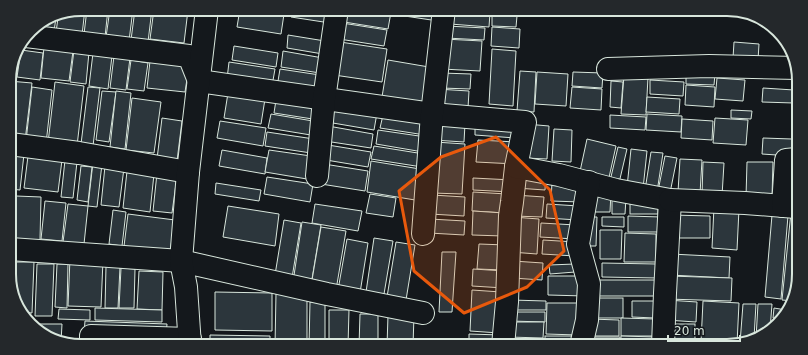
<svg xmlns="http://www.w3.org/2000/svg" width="808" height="355" font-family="'DejaVu Sans',sans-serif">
  <rect width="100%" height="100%" fill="#14181c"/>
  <g fill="#2c363c" stroke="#d8e6dc">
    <path d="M81,9h4l-3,26 -26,-3 2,-14z"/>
    <path d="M87,9h21l-3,28 -21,-3z"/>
    <path d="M110,9h23l-4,32 -23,-4z"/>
    <path d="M135,9h17l-4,33 -17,-2z"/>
    <path d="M154,9l34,1 -4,33 -34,-4z"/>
    <path d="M240,9h13l31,5 -3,20 -44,-7z"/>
    <path d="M253,9h33l-1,5z"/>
    <path d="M292,9h40l-2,14 -39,-6z"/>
    <path d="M346,9h24l21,3 -3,17 -44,-7z"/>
    <path d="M399,9h41l-2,12 -40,-6z"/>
    <path d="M460,9h29v2z"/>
    <path d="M494,9h26v4l-26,-2z"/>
    <path d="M451,10l39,3 -1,14 -39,-3z"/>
    <path d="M492,14l25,2 -1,11 -24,-1z"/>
    <path d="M56,18l-2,13 -21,-4z"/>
    <path d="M342,23l45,7 -3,16 -45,-7z"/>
    <path d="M447,26l38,2 -1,12 -38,-2z"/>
    <path d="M492,27l28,2 -1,19 -28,-2z"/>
    <path d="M288,35l37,6 -2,13 -36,-6z"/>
    <path d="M444,39l38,2 -2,30 -38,-2z"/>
    <path d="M340,42l47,7 -5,33 -48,-7z"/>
    <path d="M734,42l25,2 -1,16 -25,-2z"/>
    <path d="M19,46h1l-4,31 -7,-1 7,-27z"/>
    <path d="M234,46l44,7 -2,14 -44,-7z"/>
    <path d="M44,47l29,4 -4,30 -28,-3z"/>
    <path d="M492,49l24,2 -3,55 -24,-2z"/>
    <path d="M21,50l22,3 -3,27 -23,-3z"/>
    <path d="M74,50l15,2 -3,32 -16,-2z"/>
    <path d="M283,51l40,7 -3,15 -39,-6z"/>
    <path d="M93,53l19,3 -4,33 -19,-3z"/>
    <path d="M114,56l16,2 -4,32 -16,-2z"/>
    <path d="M131,60l17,3 -4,28 -17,-2z"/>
    <path d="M388,60l41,7 -6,37 -41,-7z"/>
    <path d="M150,61l39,5 -4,26 -38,-4z"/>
    <path d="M229,62l46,7 -3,17 -45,-7z"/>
    <path d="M280,69l40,6 -3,18 -40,-6z"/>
    <path d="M520,71l16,1 -2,40 -17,-1z"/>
    <path d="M537,72l31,2 -2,32 -31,-2z"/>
    <path d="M573,72l30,1 -1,15 -30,-2z"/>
    <path d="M442,73l29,1 -1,15 -29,-1z"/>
    <path d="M686,73l29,1 -1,11 -28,-1z"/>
    <path d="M624,75l24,2 -2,38 -25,-1z"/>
    <path d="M717,78l28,2 -2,21 -28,-2z"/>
    <path d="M650,80l34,2 -1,14 -33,-2z"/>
    <path d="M9,81l23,2 -7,58 -15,-2z"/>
    <path d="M611,81l12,1 -2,26 -11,-1z"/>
    <path d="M55,82l29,4 -7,60 -29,-3z"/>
    <path d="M686,85l29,2 -1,20 -29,-2z"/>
    <path d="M32,87l20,3 -6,54 -20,-3z"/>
    <path d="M88,87l12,1 -7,58 -12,-2z"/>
    <path d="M572,87l30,2 -1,21 -31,-2z"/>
    <path d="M763,88l31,2v13l-32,-1z"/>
    <path d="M437,89l32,2 -1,17 -32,-2z"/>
    <path d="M102,91l14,1 -7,50 -13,-2z"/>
    <path d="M116,91l15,2 -6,56 -15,-2z"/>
    <rect x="795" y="92" width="3" height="11"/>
    <path d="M228,93l37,6 -4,25 -37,-6z"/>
    <path d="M647,97l33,2 -1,15 -33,-2z"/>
    <path d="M132,98l29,4 -7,51 -28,-3z"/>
    <path d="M276,100l45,8 -2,12 -45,-7z"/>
    <path d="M329,105l48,8 -3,17 -47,-8z"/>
    <path d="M731,110l21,1 -1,8 -20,-1z"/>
    <path d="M795,110h3l-1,37h-4z"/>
    <path d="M271,114l48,8 -2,14 -49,-8z"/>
    <path d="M647,114l35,2 -1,16 -35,-2z"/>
    <path d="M383,115l44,7 -2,13 -45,-7z"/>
    <path d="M610,115l36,2 -1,13 -35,-2z"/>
    <path d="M162,118l20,3 -5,40 -20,-2z"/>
    <path d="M715,118l33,2 -2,25 -33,-2z"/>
    <path d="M682,119l31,2 -1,19 -31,-2z"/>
    <path d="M220,121l46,7 -3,18 -46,-8z"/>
    <path d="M434,122l31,2 -1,18 -31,-2z"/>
    <path d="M475,124l41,3 -1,11 -40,-3z"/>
    <path d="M526,124l23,2 -2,33 -22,-1z"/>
    <path d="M328,126l45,8 -2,14 -46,-7z"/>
    <path d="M554,129l18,1 -1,32 -19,-1z"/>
    <path d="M378,130l48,7 -3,15 -47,-8z"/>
    <path d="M267,132l47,7 -3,14 -46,-7z"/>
    <path d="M763,138l29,1 -1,17 -29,-2z"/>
    <path d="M587,139l29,7 -8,36 -29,-6z"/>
    <path d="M478,140l38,2 -1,22 -39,-2z"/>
    <path d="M435,142l30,2 -3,50 -30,-1z"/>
    <path d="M328,145l43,7 -3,15 -42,-7z"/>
    <path d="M374,146l50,8 -2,13 -51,-8z"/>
    <path d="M618,147l9,2 -8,34 -9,-2z"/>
    <path d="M631,149l16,2 -4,38 -16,-2z"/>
    <path d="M222,150l45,8 -2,16 -46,-8z"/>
    <path d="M269,150l42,6 -4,23 -42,-7z"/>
    <path d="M651,152l12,1 -6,39 -12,-2z"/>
    <path d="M12,153l12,1 -4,36 -10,-1v-14z"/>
    <path d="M28,156l34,4 -4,32 -34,-4z"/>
    <path d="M665,156l12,2 -7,35 -12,-2z"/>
    <path d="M680,159l22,1 -2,34 -22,-2z"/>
    <path d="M65,160l12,2 -4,36 -12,-1z"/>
    <path d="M371,161l49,8 -5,31 -48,-8z"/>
    <path d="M93,162l9,2 -5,43 -9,-1z"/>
    <path d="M703,162l21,1 -2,33 -20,-1z"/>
    <path d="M747,162h26l-1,36 -26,-1z"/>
    <path d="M324,164l44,7 -3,20 -44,-7z"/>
    <path d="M81,166l11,1 -4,35 -11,-2z"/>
    <path d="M105,166l19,2 -5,39 -18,-2z"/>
    <path d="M127,171l27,3 -4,38 -27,-4z"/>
    <path d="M517,172l29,2 -1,16 -29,-2z"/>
    <path d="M157,173l20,3 -5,37 -19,-2z"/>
    <path d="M267,177l46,7 -3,18 -46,-8z"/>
    <path d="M473,178l39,2v12l-39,-2z"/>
    <path d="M552,182l30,2 -1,18 -30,-1z"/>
    <path d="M216,183l45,7 -2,11 -44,-7z"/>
    <path d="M473,192l34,2 -1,19 -34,-2z"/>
    <path d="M592,192h19l-1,20h-18z"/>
    <path d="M370,194l26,4 -3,19 -27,-4z"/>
    <path d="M432,195l33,2 -1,19 -34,-2z"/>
    <path d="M515,195l29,2 -2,20 -28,-1z"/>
    <path d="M16,196l25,1 -1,43 -25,-1z"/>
    <path d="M10,198h5l-2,43h-3z"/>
    <path d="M612,198h14l-1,16h-13z"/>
    <path d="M45,201l21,2 -4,38 -21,-2z"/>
    <rect x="630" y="202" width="28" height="12"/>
    <path d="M68,204l20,2 -4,38 -21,-2z"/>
    <path d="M315,204l47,7 -4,20 -46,-8z"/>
    <path d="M547,204l32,2 -1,14 -32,-2z"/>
    <path d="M228,206l51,8 -4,32 -52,-9z"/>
    <path d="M714,207l25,2 -2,41 -25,-2z"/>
    <path d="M113,210l13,2 -4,34 -13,-2z"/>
    <path d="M473,211l31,2 -1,23 -31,-1z"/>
    <path d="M791,212h4l-1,89 -12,-1z"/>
    <path d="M128,214l47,6 -5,32 -46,-6z"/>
    <path d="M672,215l38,1v22h-38z"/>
    <path d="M772,215l16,1 -7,83 -16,-2z"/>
    <path d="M628,216l33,1 -1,15h-32z"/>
    <path d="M513,217l26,2 -2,35 -26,-2z"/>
    <path d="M587,217h10l-1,29h-9z"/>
    <path d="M602,217h22v10l-22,-1z"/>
    <path d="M430,219l35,2 -1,14 -35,-2z"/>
    <path d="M284,220l17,3 -10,61 -17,-3z"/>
    <path d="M302,222l19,3 -10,60 -18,-3z"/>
    <path d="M541,223l35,2 -1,14 -35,-2z"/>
    <path d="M321,227l25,4 -10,59 -25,-4z"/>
    <path d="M600,230h22l-1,29h-21z"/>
    <path d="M625,233l31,1v28h-32z"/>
    <path d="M374,238l19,3 -9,53 -18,-2z"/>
    <path d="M347,239l21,4 -8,50 -22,-3z"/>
    <path d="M543,240l33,2 -1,14 -33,-2z"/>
    <path d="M396,242l19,3 -9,55 -19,-3z"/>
    <path d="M479,244l27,1 -2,25 -27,-1z"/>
    <path d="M442,252h14l-4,60h-13z"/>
    <path d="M671,254l59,3 -1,21 -59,-3z"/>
    <path d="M70,258l33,2 -2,47 -33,-1z"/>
    <path d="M10,261h3l-1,31 -2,-4z"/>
    <path d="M513,261l30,2 -1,17 -30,-2z"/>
    <path d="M16,262h18l-2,51 -11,-1 -6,-13z"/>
    <path d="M602,263l55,1v14l-55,-1z"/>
    <path d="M37,264h17l-2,52h-17z"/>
    <path d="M57,264h11l-1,44 -12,-1z"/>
    <path d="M575,264v8l-25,2 -1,-9z"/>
    <path d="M106,266l14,1 -2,41h-13z"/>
    <path d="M121,268l14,1 -1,39h-15z"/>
    <path d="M473,269l32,2 -1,17 -32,-2z"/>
    <path d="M139,271l24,1 -1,38 -25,-1z"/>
    <path d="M548,276h37v20l-37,-1z"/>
    <path d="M669,276l63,2 -1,23 -64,-2z"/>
    <rect x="596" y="280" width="62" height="16"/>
    <path d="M472,290l29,2 -2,41 -29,-2z"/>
    <path d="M215,292l57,1v38l-57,-1z"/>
    <path d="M276,293l31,1v52h-32z"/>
    <rect x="591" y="298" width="32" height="20"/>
    <path d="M511,300l35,1v9h-36z"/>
    <path d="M667,300l30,2 -1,20 -30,-2z"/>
    <path d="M632,301h23v17l-23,-1z"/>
    <path d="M703,301l36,2 -2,41 -36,-2z"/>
    <path d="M310,302h15v44h-16z"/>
    <path d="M547,303h31v32l-32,-1z"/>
    <path d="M743,304h13l-2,34 -14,5z"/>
    <path d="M758,304h14l-2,26 -3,4 -11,4z"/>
    <path d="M95,308l67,2v12l-67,-2z"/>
    <path d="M774,308l12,2 -7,9 -6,-1z"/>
    <path d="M59,309l31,1v10l-32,-1z"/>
    <path d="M329,310h20l-1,36h-19z"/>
    <path d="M510,312h35v10l-35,-1z"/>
    <path d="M360,314h18v32h-19z"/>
    <path d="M388,315h26l-1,31h-26z"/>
    <path d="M621,318l35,1v17h-35z"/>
    <path d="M590,319l29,1v16h-29z"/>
    <path d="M85,321l82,3 -1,12 -82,-3z"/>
    <path d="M508,322h36l-1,16 -35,-1z"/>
    <path d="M38,324h24l-1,18 -8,-1 -15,-12z"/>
    <rect x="667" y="324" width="28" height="22"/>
    <path d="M469,334l32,1v11h-32z"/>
    <path d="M210,335l60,1v10h-60z"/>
    <rect x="545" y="336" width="32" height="10"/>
    <path d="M621,336l35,1v9h-35z"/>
    <rect x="589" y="337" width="31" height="9"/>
    <path d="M505,339h36v7h-37z"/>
  </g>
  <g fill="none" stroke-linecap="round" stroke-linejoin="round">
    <defs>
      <g id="street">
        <path d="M26,36l163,20 10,25 233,33 93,8 -9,45 -4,35 -2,14 -3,86 -4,44"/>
        <path d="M608,69l101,-3 88,2"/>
        <path d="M10,144l69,9 109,19"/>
        <path d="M516,167l43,8 57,15 54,10 -5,93 -2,53"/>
        <path d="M317,176l7,-77 13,-90"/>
        <path d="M670,200l75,3 51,4"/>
        <path d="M783,206l3,-46 11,-1"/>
        <path d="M423,234l9,-120 12,-105"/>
        <path d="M10,249l171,12 146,33 96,19"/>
        <path d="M91,346v-10l99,3"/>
        <path d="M190,346l-4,-59 -5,-26 7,-89 19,-163"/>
        <path d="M581,346l6,-26 2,-36 -11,-40 11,-62"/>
      </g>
    </defs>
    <use href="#street" stroke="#d8e6dc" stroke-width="24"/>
    <use href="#street" stroke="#14181c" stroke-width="22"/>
  </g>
  <path fill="#e8590c" fill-opacity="0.2" stroke="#e8590c" stroke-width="3" stroke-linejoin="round" d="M496,137l54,53 14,61 -37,36 -63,26 -50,-42 -15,-80 42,-34z"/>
  <path d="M0 0H808V355H0ZM81 16H727A65 65 0 0 1 792 81V274A65 65 0 0 1 727 339H81A65 65 0 0 1 16 274V81A65 65 0 0 1 81 16Z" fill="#24282b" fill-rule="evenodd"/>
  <path fill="none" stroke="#d8e6dc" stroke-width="2" d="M81 16H727A65 65 0 0 1 792 81V274A65 65 0 0 1 727 339H81A65 65 0 0 1 16 274V81A65 65 0 0 1 81 16Z"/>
  <path d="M668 335v6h72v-6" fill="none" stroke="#d8e6dc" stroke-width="2"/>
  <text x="674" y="335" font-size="12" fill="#d8e6dc" stroke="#14181c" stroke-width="3" paint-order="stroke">20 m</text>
</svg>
